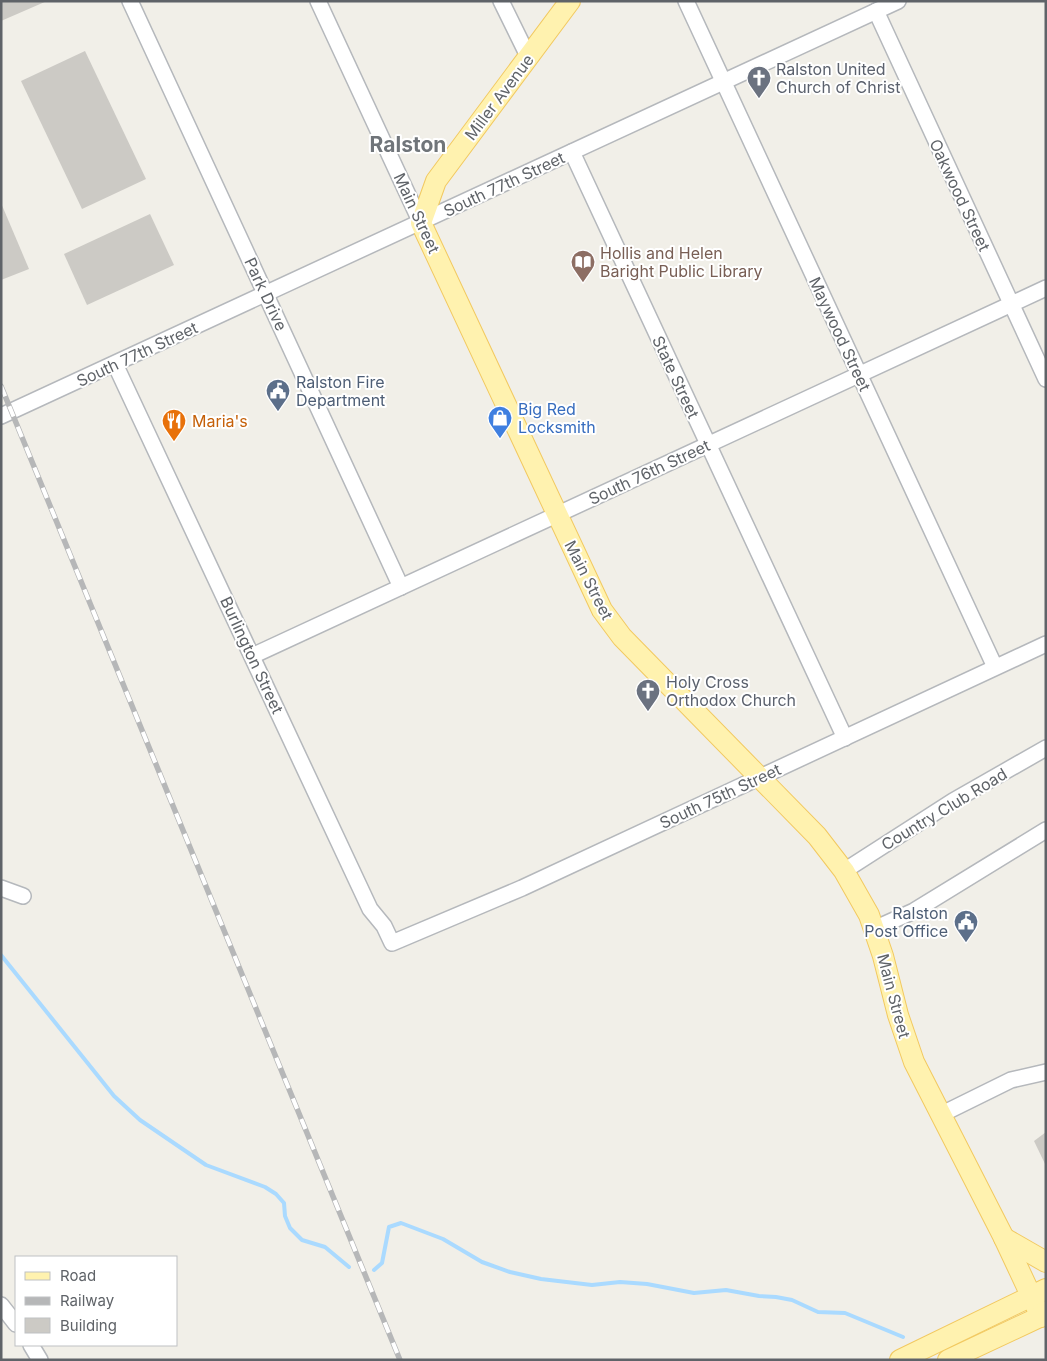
<svg xmlns="http://www.w3.org/2000/svg" width="1047" height="1361" font-family="Inter,sans-serif">
  <rect width="100%" height="100%" fill="#f1efe8"/>
  <g fill="none" stroke-linecap="round" stroke-linejoin="round">
    <g stroke="#aadaff" stroke-width="4">
      <path d="M1,955l113,141 26,24 66,45 59,22 11,7 8,9 1,13 5,12 12,12 23,7 24,20"/>
      <path d="M374,1270l8,-7 7,-36 12,-4 42,16 39,23 28,10 31,7 51,6 28,-3 27,2 47,9 32,-3 33,6 17,1 16,3 26,12 27,1 58,24"/>
    </g>
  </g>
  <g fill="#cccac5">
    <path d="M1,1h46l-46,20z"/>
    <path d="M85,51l61,128 -64,30 -61,-128z"/>
    <path d="M1,203l28,66 -28,11z"/>
    <path d="M150,214l24,51 -87,40 -23,-51z"/>
    <path d="M1046,1132v34l-12,-25z"/>
  </g>
  <g fill="none" stroke-linecap="round" stroke-linejoin="round">
    <defs>
      <g id="minor">
        <path d="M130,1l271,586"/>
        <path d="M318,1l103,222"/>
        <path d="M501,1l28,57"/>
        <path d="M686,1l309,666"/>
        <path d="M876,11l170,368"/>
        <path d="M572,152l273,586"/>
        <path d="M115,364l255,545 14,17 8,17 130,-55 524,-244"/>
        <path d="M1,416l897,-415"/>
        <path d="M252,656l794,-368"/>
        <path d="M844,871l109,-70 93,-53"/>
        <path d="M1,888l22,8"/>
        <path d="M874,929l40,-18 132,-81"/>
        <path d="M940,1115l71,-35 35,-8"/>
        <path d="M1,1305l15,19"/>
        <path d="M31,1345l9,15"/>
      </g>
      <g id="major">
        <path d="M570,1l-134,180 -15,42 181,387 20,27 195,199 27,35 25,44 14,41 15,59 16,47 90,176 37,79"/>
        <path d="M1004,1238l42,24"/>
        <path d="M900,1360l146,-71"/>
        <path d="M948,1360l98,-46"/>
      </g>
    </defs>
    <use href="#minor" stroke="#b5b8bc" stroke-width="18"/>
    <use href="#major" stroke="#f2c960" stroke-width="22"/>
    <use href="#minor" stroke="#fff" stroke-width="15"/>
    <use href="#major" stroke="#fff2af" stroke-width="20"/>
    <defs>
      <path id="rail" d="M1,386l399,974"/>
    </defs>
    <use href="#rail" stroke="#b6b7b8" stroke-width="5.5"/>
    <use href="#rail" stroke="#fff" stroke-width="4" stroke-dasharray="11" stroke-linecap="butt"/>
  </g>
  <defs>
    <symbol id="church-pin" viewBox="-11 -11 22 30"><path d="M0 17L-7.5 6A9.5 9.5 0 1 1 7.5 6Z" fill="#6b7280" stroke="#fff"/><path d="M-1.2-6h2.4v3.5h3.3v2.4h-3.3V6h-2.4V-.1h-3.3v-2.4h3.3Z" fill="#fff"/></symbol>
    <symbol id="library-pin" viewBox="-11 -11 22 30"><path d="M0 17L-7.5 6A9.5 9.5 0 1 1 7.5 6Z" fill="#8d6e63" stroke="#fff"/><path d="M-6-4Q-3-5.5-.7-3.5V5Q-3 3-6 4ZM6-4Q3-5.5 .7-3.5V5Q3 3 6 4Z" fill="#fff"/></symbol>
    <symbol id="civic-pin" viewBox="-11 -11 22 30"><path d="M0 17L-7.5 6A9.5 9.5 0 1 1 7.5 6Z" fill="#5c6f8a" stroke="#fff"/><path d="M-.6-6.5H3V-4.5H.6V-3L4-1V1h2V6H-6V1h2V-1L-.6-3ZM-1.2 2.5V6h2.4V2.5Z" fill="#fff"/></symbol>
    <symbol id="shop-pin" viewBox="-11 -11 22 30"><path d="M0 17L-7.5 6A9.5 9.5 0 1 1 7.5 6Z" fill="#3f7fe0" stroke="#fff"/><path d="M-5-2.5h2.3a2.7 3.5 0 0 1 5.4 0H5L5.5 6h-11ZM-1.5-2.5h3a1.5 2.3 0 0 0-3 0Z" fill="#fff"/></symbol>
    <symbol id="restaurant-pin" viewBox="-11 -11 22 30"><path d="M0 17L-7.5 6A9.5 9.5 0 1 1 7.5 6Z" fill="#e8710a" stroke="#fff"/><path d="M-5-6h1v4h1v-4h1v4h1v-4h1v5L-1.5 .5V6h-2V.5L-5-1ZM5-6V6H3V1.5H1.5Q1.5-4 5-6Z" fill="#fff"/></symbol>
  </defs>
  <g fill-rule="evenodd">
    <use href="#church-pin" x="745" y="64" width="28" height="38"/>
    <use href="#library-pin" x="569" y="248" width="28" height="38"/>
    <use href="#civic-pin" x="264" y="377" width="28" height="38"/>
    <use href="#shop-pin" x="486" y="404" width="28" height="38"/>
    <use href="#restaurant-pin" x="160" y="407" width="28" height="38"/>
    <use href="#church-pin" x="634" y="677" width="28" height="38"/>
    <use href="#civic-pin" x="952" y="908" width="28" height="38"/>
  </g>
  <g text-anchor="middle" stroke-width="4" stroke-linejoin="round" paint-order="stroke">
    <g font-size="16" fill="#5b616d" stroke="#fff" text-anchor="start">
      <text x="776" y="75">Ralston United<tspan x="776" dy="18">Church of Christ</tspan></text>
      <text x="666" y="688">Holy Cross<tspan x="666" dy="18">Orthodox Church</tspan></text>
    </g>
    <g font-size="16" fill="#5f6368" stroke="#fff">
      <text transform="translate(499 97) rotate(-53)" y="6">Miller Avenue</text>
      <text transform="translate(504 184) rotate(-25)" y="6">South 77th Street</text>
      <text transform="translate(960 195) rotate(65)" y="6">Oakwood Street</text>
      <text transform="translate(417 213) rotate(65)" y="6">Main Street</text>
      <text transform="translate(266 294) rotate(65)" y="6">Park Drive</text>
      <text transform="translate(840 334) rotate(65)" y="6">Maywood Street</text>
      <text transform="translate(137 354) rotate(-25)" y="6">South 77th Street</text>
      <text transform="translate(676 377) rotate(65)" y="6">State Street</text>
      <text transform="translate(649 472) rotate(-25)" y="6">South 76th Street</text>
      <text transform="translate(589 580) rotate(63)" y="6">Main Street</text>
      <text transform="translate(252 655) rotate(65)" y="6">Burlington Street</text>
      <text transform="translate(720 796) rotate(-25)" y="6">South 75th Street</text>
      <text transform="translate(944 809) rotate(-31)" y="6">Country Club Road</text>
      <text transform="translate(894 996) rotate(75)" y="6">Main Street</text>
    </g>
    <g font-size="16" fill="#785e54" stroke="#fff" text-anchor="start">
      <text x="600" y="259">Hollis and Helen<tspan x="600" dy="18">Baright Public Library</tspan></text>
    </g>
    <g font-size="16" fill="#4e5e75" stroke="#fff" text-anchor="start">
      <text x="296" y="388">Ralston Fire<tspan x="296" dy="18">Department</tspan></text>
      <text x="948" y="919" text-anchor="end">Ralston<tspan x="948" dy="18">Post Office</tspan></text>
    </g>
    <g font-size="16" fill="#366cbe" stroke="#fff" text-anchor="start">
      <text x="518" y="415">Big Red<tspan x="518" dy="18">Locksmith</tspan></text>
    </g>
    <g font-size="16" fill="#c56008" stroke="#fff" text-anchor="start">
      <text x="192" y="427">Maria's</text>
    </g>
    <g font-size="21" font-weight="bold" fill="#70757a" stroke="#fff">
      <text x="408" y="152">Ralston</text>
    </g>
  </g>
  <rect width="1047" height="1361" fill="none" stroke="#5f6368" stroke-width="5"/>
  <rect x="15" y="1256" width="162" height="90" fill="#ffffff" stroke="#bfc1c3"/>
  <rect x="25" y="1272" width="25" height="8" fill="#fff2af" stroke="#bfc1c3"/>
  <text x="60" y="1281" font-size="15" fill="#5f6368">Road</text>
  <rect x="25" y="1297" width="25" height="8" fill="#b6b7b8" stroke="#bfc1c3"/>
  <text x="60" y="1306" font-size="15" fill="#5f6368">Railway</text>
  <rect x="25" y="1318" width="25" height="15" fill="#cccac5" stroke="#bfc1c3"/>
  <text x="60" y="1331" font-size="15" fill="#5f6368">Building</text>
</svg>
